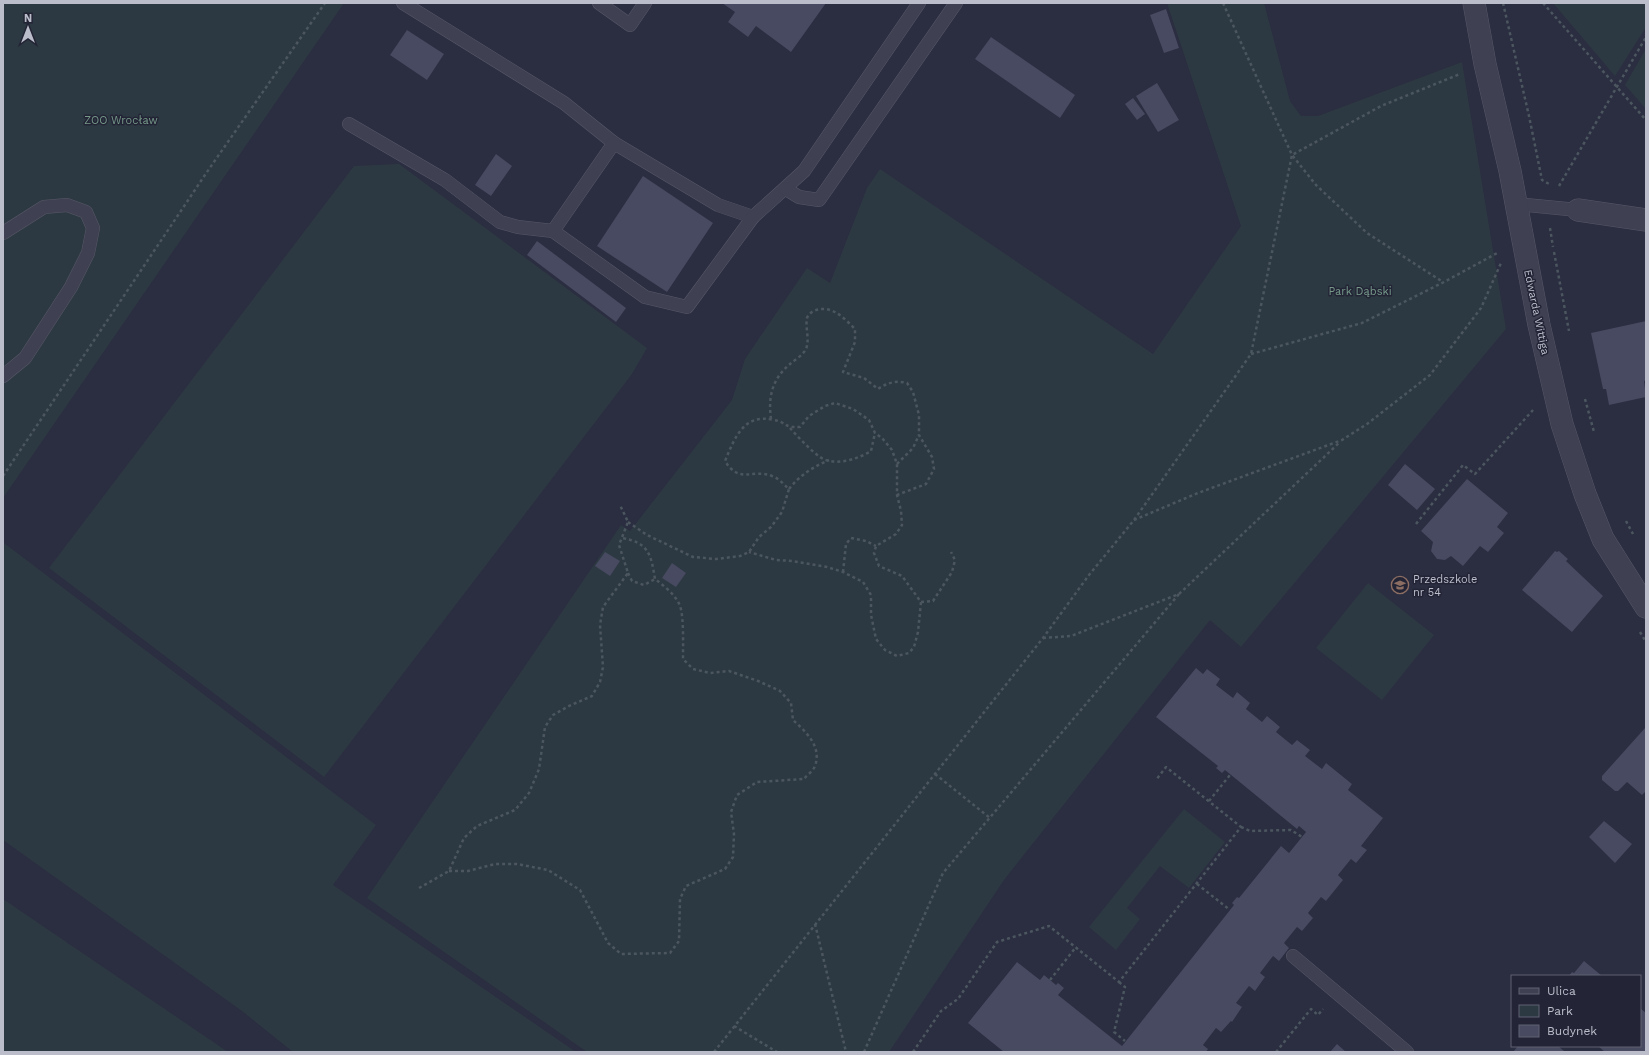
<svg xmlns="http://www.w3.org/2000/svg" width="1649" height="1055" font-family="'Work Sans',sans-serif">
  <rect width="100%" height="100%" fill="#2b2d41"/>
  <g fill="#2d3942">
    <path d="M3,3h341l-341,495z"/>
    <path d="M1167,3h97l26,98 11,15h17l144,-54 44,267 -265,318 -31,-27 -206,260 -115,172h-302l-220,-154 254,-373 9,6 102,-131 13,-41 62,-91 23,15 37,-95 13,-19 273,185 88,-128z"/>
    <path d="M1553,3h93v24l-31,49z"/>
    <path d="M1646,49v60l-21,-24z"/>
    <path d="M399,164l248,184 -15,26 -308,403 -275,-209 305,-402z"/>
    <path d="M4,543l372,282 -43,60 243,167h-283l-51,-41 -239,-171z"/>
    <path d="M1368,583l66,52 -52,65 -66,-52z"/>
    <path d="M1184,809l41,33 -36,46 -29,-22 -33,42 13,11 -24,31 -27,-23z"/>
    <path d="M3,899l225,153h-225z"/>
  </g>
  <g fill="#474a60">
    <path d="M722,3h104l-35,49 -35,-26 -8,11 -20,-15 7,-10z"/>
    <path d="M1166,9l13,39 -15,5 -14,-38z"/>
    <path d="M407,30l37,24 -17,26 -37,-25z"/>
    <path d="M991,37l84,58 -15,23 -85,-59z"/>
    <path d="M1157,83l22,37 -21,12 -22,-36z"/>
    <path d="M1133,98l12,16 -8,6 -12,-16z"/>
    <path d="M496,154l16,12 -21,30 -16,-11z"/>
    <path d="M643,176l70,47 -46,69 -70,-46z"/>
    <path d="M537,241l89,67 -10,14 -89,-67z"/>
    <path d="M1646,321v59l-2,1 2,16 -37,8 -3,-16h-3l-12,-56z"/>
    <path d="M1405,464l30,25 -18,21 -29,-25z"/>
    <path d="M1467,479l41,34 -11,14 7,6 -16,19 -8,-6 -17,20 -12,-10 -6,4 -8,-1 -6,-8 2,-9 -12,-11z"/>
    <path d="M1555,551l2,1 2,-1 9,8 -2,2 37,35 -31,36 -50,-42z"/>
    <path d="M605,552l15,9 -10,15 -15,-10z"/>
    <path d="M672,563l14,10 -10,14 -14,-9z"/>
    <path d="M1196,668l7,6 4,-5 13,10 -4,6 17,13 4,-6 13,11 -4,6 16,13 5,-6 13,11 -4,5 16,13 5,-5 13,10 -5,6 17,13 4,-6 26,21 -4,6 35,28 -22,28 6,4 -11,13 -5,-4 -13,16 5,5 -17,21 -5,-4 -13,16 5,5 -11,13 -5,-4 -13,16 5,5 -10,13 -6,-5 -13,17 5,4 -10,14 -6,-5 -13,17 6,4 -10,15 -1,-1 -10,11 -5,-4 -13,17 5,4 -2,3h-202l-36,-29 49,-61 23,18 4,-5 12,10 2,-2 6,5 -6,7 64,51 112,-141 -2,-2 5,-6 2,1 42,-52 8,7 17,-21 -7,-6 -2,3 -72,-59 -3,3 -6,-5 2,-2 -62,-49z"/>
    <path d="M1645,728l1,1v62l-4,4 -15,-13 -9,9h-3l-13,-11v-4z"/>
    <path d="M1604,821l28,23 -17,19 -26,-26z"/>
    <path d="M1584,961l18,15h-33l3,-4 2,1z"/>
    <path d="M1640,1008l6,5v39h-41l-7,-6h42z"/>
    <path d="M1337,1044l9,8h-16z"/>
    <path d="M1518,1046h40l6,5 -1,1h-50z"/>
  </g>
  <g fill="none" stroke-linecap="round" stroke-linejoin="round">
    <defs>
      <g id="service">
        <path d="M403,3l161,100 50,40 104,62 35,12"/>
        <path d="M599,3l31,22 15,-22"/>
        <path d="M349,124l96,56 55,42 18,5 35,4"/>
        <path d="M614,143l-61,88 92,66 42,10 66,-90 51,-46 115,-168"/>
        <path d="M786,189l13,8 20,3 137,-197"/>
        <path d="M1516,204l62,6"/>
        <path d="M3,233l41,-26 23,-2 19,7 7,16 -5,25 -17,34 -46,71 -22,18"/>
        <path d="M1293,956l114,96"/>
      </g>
      <g id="minor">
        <path d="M1474,3l11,61 25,107 29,154 23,99 23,70 18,45 43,68"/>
        <path d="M1578,210l68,10"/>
      </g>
    </defs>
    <use href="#service" stroke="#575868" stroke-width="14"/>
    <use href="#minor" stroke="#575868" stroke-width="23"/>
    <g stroke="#4b565f" stroke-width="2.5" stroke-dasharray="3 3" stroke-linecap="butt">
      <path d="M1223,3l69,152 24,30 51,48 76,49"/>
      <path d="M1503,3l26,113 13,64 9,5"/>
      <path d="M1543,3l103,117"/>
      <path d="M1559,186l87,-149"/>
      <path d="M1550,228l3,19"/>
      <path d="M1554,252l15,79"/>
      <path d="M1251,354l111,-31 82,-41 55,-30"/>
      <path d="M1585,399l9,33"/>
      <path d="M771,419c-3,-22 1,-40 19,-55 5,-4 13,-9 16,-15 4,-10 -1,-21 1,-31 1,-3 5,-7 9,-8 16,-5 28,8 39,19v13l-12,30 21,6 14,11c9,-6 18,-9 29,-6l6,9 6,23v20l13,22 2,12 -8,15 -29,11"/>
      <path d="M790,428c8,9 20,22 30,29 14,10 38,2 51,-6l4,-18"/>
      <path d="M897,464l16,-16 6,-13"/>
      <path d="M3,476l206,-307 116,-166"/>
      <path d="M789,489c11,-14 24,-22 40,-29"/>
      <path d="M1134,520l64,-27 144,-53 25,-16 63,-49 51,-67 20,-45"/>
      <path d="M1626,521l7,13"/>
      <path d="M628,522l19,13 46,22 23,2 24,-3 9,-4 10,-15 12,-10 11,-15 7,-23c-5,-4 -10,-11 -17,-13 -19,-8 -32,9 -47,-15 10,-24 19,-48 49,-41 12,2 10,8 26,7l9,-11 16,-10 10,-3 18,6 16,11 6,13 7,5 10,12 5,14v31l4,16 1,14 -6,9 -20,12 -2,7 5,13 23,10 19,26 -3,30 -4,15 -5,6 -12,3 -12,-6 -9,-11 -5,-24v-20l-8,-13 -20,-10 -16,-5 -35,-6 -16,-1 -27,-8"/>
      <path d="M1416,524l47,-59 12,9 58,-64"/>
      <path d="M843,572l3,-28 5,-6 15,3 10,5"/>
      <path d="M628,573l4,8 12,4 11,-6"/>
      <path d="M921,602l12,-1 19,-29 3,-12 -4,-8"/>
      <path d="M1640,632l6,10"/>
      <path d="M1043,638l28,-2 108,-42 161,-152"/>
      <path d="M935,774l55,44"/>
      <path d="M1209,801l21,-26"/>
      <path d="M1241,827l9,4 41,-1 11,7"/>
      <path d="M449,871h19l27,-7h22l31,6 32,20 28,53 13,11 49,-1 9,-12 1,-42 6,-13 39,-17 8,-12 1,-23 -3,-22 6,-17 20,-13 47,-3c3,-4 9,-8 11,-13 7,-20 -9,-34 -22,-46l-2,-17 -11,-12 -22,-10 -29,-10 -19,2 -17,-4 -10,-10c0,-13 1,-42 -3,-53 -4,-11 -16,-20 -25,-27 -4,-24 -6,-37 -34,-41"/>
      <path d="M1197,884l33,26"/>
      <path d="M419,888l30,-17 15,-33 13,-12 38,-16 14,-17 10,-24 6,-42 8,-12 16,-9 23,-10 8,-14 3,-15 -3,-42 3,-18 25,-34 -9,-28 9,-23 -8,-17"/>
      <path d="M815,924l31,128"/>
      <path d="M1050,980l26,-33"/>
      <path d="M1119,982l6,5 -11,45 11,9"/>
      <path d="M734,1026l43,26"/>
      <path d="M714,1052l329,-414 46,-63 45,-55 117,-166 41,-199 89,-49 79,-32"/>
      <path d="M864,1052l79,-179 236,-279"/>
      <path d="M913,1052l28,-41 17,-12 39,-57 52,-16 70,56 122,-155 -75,-60 -10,13"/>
      <path d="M1276,1052l35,-43 7,6 5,-6"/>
    </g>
    <use href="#service" stroke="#3f4051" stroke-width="13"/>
    <use href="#minor" stroke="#3f4051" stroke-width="22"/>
  </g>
  <defs>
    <symbol id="school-ring" viewBox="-11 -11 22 22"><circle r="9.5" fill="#232536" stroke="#8d6e63" stroke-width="1.5"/><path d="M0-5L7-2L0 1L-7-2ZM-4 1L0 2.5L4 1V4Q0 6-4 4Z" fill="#8d6e63"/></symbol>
  </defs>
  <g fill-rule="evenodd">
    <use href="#school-ring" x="1390" y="575" width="20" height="20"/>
  </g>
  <g text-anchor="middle" stroke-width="3" stroke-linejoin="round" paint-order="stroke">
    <g font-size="11" fill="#769989" stroke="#232536">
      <text x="121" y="124">ZOO Wrocław</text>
      <text x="1360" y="295">Park Dąbski</text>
    </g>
    <g font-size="11" fill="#bcbdcb" stroke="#232536">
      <text transform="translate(1537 312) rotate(78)" y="4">Edwarda Wittiga</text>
    </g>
    <g font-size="11" fill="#bcbdcb" stroke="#232536" text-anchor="start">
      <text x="1413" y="583">Przedszkole<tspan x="1413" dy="13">nr 54</tspan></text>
    </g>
  </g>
  <rect width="1649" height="1055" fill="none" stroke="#bcbdcb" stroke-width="8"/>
  <rect x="1511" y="975" width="130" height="72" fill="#232536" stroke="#606272"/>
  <rect x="1519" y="988" width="20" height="6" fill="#3f4051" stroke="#606272"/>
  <text x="1547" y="995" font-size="12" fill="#bcbdcb">Ulica</text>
  <rect x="1519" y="1005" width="20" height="12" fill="#2d3942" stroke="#606272"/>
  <text x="1547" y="1015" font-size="12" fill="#bcbdcb">Park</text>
  <rect x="1519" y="1025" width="20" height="12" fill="#474a60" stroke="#606272"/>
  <text x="1547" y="1035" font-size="12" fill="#bcbdcb">Budynek</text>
  <g transform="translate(28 28)" stroke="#232536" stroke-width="3" paint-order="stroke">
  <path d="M0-3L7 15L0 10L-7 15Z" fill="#bcbdcb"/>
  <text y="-6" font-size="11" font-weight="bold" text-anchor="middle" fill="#bcbdcb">N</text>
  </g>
</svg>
